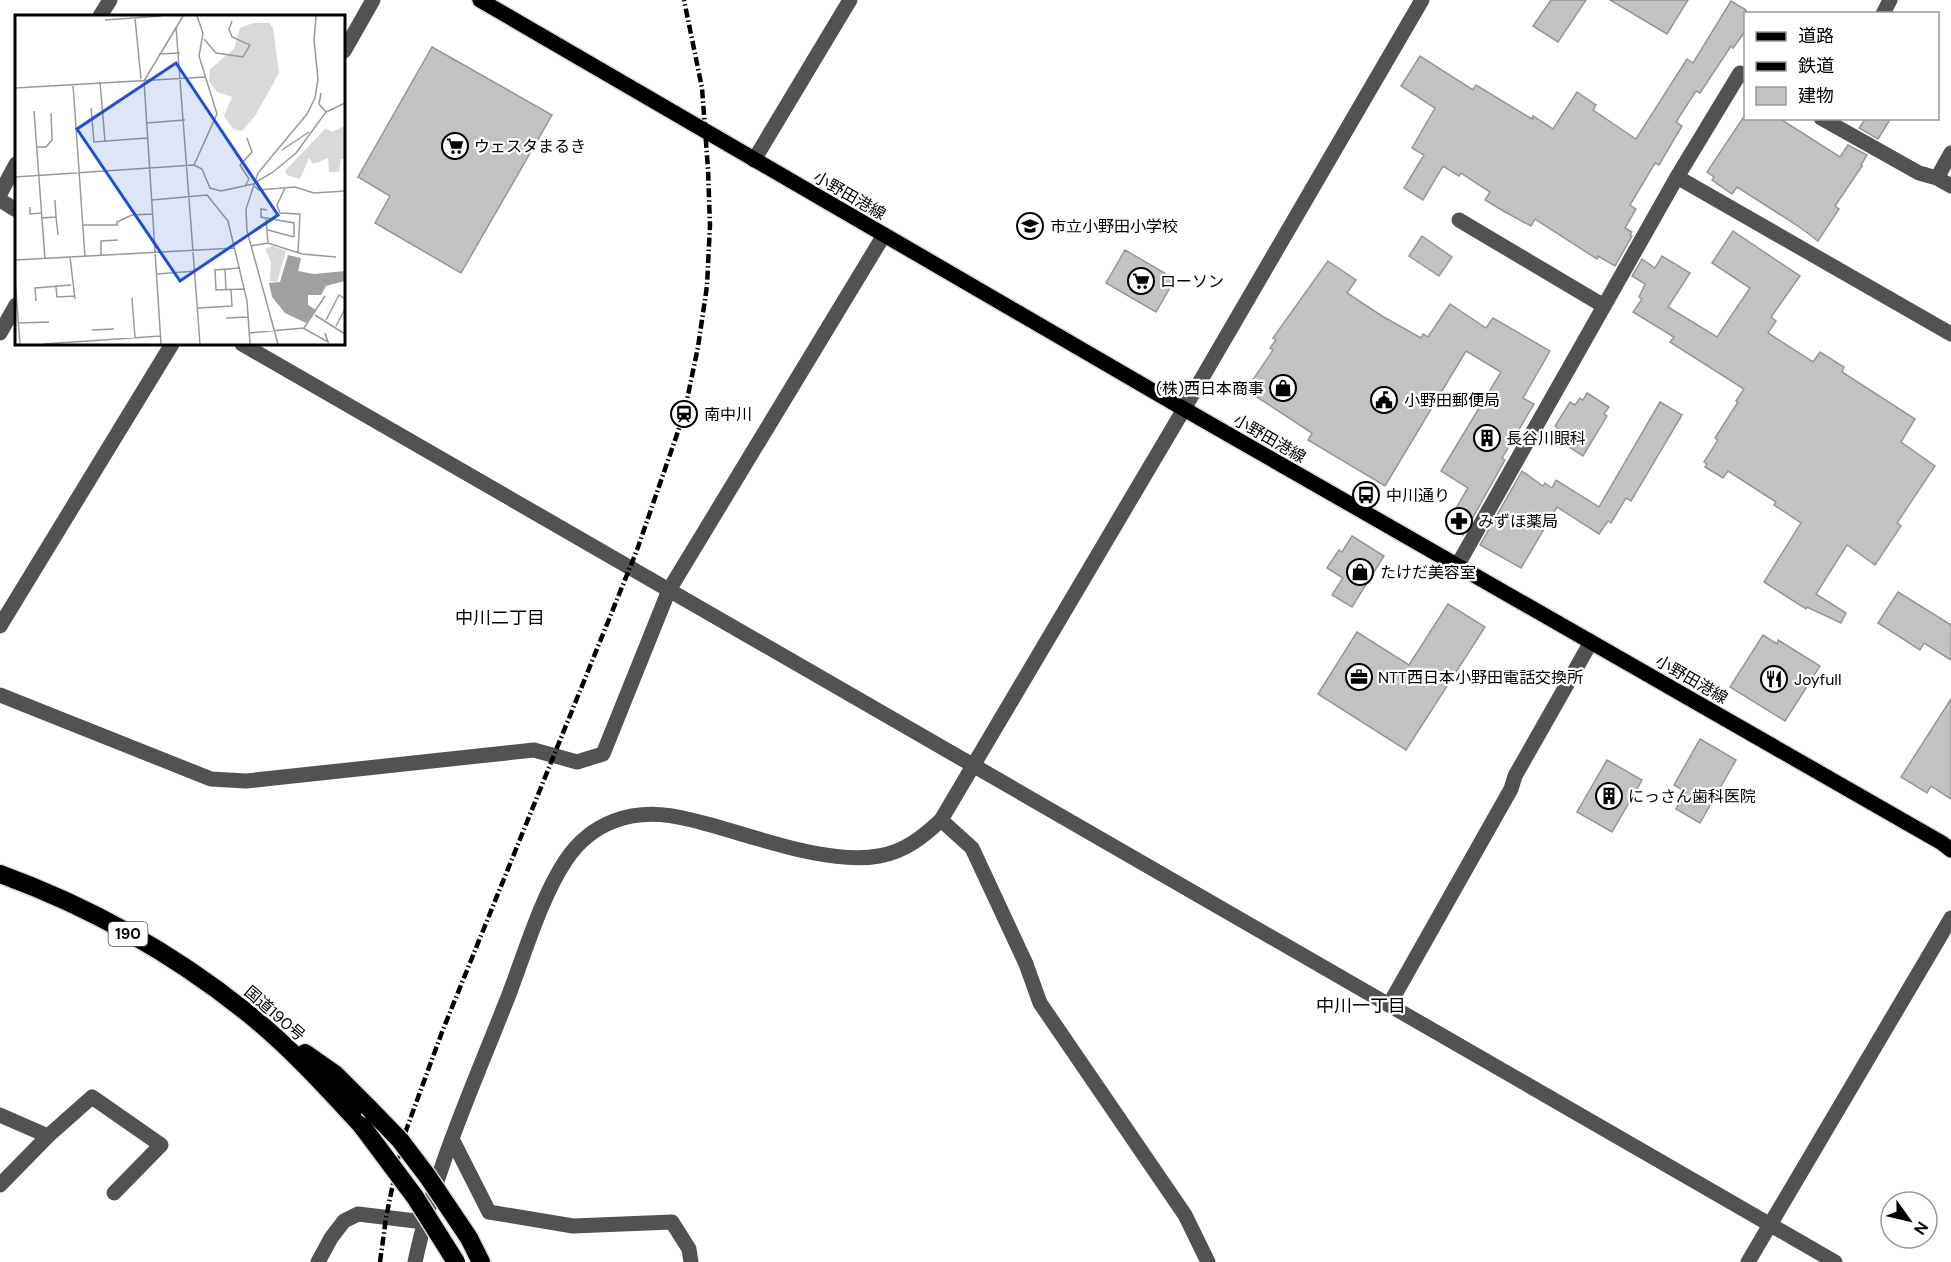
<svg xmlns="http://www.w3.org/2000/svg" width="1951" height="1262" font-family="'DM Sans','Noto Sans JP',sans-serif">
  <rect width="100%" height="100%" fill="#fff"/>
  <g fill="#c2c2c2" stroke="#969696" stroke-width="1.5">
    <path d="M1551,0h35l-28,42 -25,-16z"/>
    <path d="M1610,0h78l-21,34z"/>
    <path d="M1731,1l15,9v20l-13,18 -2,-2 -31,47 -4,-2 -20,31 6,4 -23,39 -4,-2 -25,42 6,4 -11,19 7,4 -2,3 2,1 -17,30 -17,-10 -1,3 -62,-40 -4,7 -26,-14 -20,-12 5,-8 -29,-19 -2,3 -16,-10 -20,34 -19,-12 20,-33 -12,-7 23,-40 -34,-22 19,-30 53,34 3,-5 56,34 1,-3 20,13 24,-37 19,13 -3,5 43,29 51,-80 6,4z"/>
    <path d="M432,47l120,68 -91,158 -86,-50 15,-27 -32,-19z"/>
    <path d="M1743,118h36l61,39 8,-12 19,10 -6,10 1,1 -27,40 4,3 -21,32 -20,-15 -61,-39 -5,7 -20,-14 2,-3 -7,-5z"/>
    <path d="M1866,118h25l-13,21 -19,-11z"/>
    <path d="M1733,231l67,45 -29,41 5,4 -8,12 45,29 7,-10 24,15 -2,5 73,47 -14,23 34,24 -38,57 4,3 -26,39 -28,-20 -31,49 30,19 -5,10 -34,-16 -1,2 -42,-27 37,-59 -27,-18 2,-3 -48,-31 -5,7 -18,-11 2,-3 -3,-2 14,-22 -3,-2 23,-36 -2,-1 8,-12 -74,-47 4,-5 -41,-25 9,-13 -3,-2 6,-13 -13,-8 10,-17 13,9 7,-12 28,17 -22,34 49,30 33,-49 -38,-25z"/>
    <path d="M1422,236l30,21 -13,19 -30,-20z"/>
    <path d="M1125,250l50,29 -19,33 -50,-29z"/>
    <path d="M1328,261l28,19 -9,13 35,23 39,22 2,-4 5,3 22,-33 36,24 7,-10 57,33 -27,47 11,6 -32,54 3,2 -42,75 -17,-10 22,-37 -27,-17 60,-99 -35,-21 -81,135 -77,-46 4,-7 -66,-43 27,-40 -3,-2 6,-8 -3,-2z"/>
    <path d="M1587,393l22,14 -5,7 3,2 -24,40 -28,-18 5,-8 -5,-4 15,-24 5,3 5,-7 3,2z"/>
    <path d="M1660,402l22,13 -51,86 -5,-3 -15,25 -3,-2 -9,13 -42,-27 -36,61 -41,-23 42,-74 21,15 2,-3 7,5 4,-8 43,27z"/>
    <path d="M1352,536l32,20 -32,51 -20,-12 11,-17 -16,-10 12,-18 3,2z"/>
    <path d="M1898,592l53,33v35l-27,-17 -4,7 -42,-27z"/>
    <path d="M1448,604l37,23 -79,123 -88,-56 39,-62 52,33z"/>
    <path d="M1763,635l14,9 1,-4 42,26 -35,55 -55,-34z"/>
    <path d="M1951,699v100l-20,-13 -4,7 -26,-16z"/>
    <path d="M1700,739l36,21 -36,63 -24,-14 10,-17 -12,-7z"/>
    <path d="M1607,760l35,20 -30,52 -35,-20z"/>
  </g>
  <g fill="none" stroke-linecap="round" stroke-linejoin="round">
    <defs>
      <path id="major" d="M480,0l704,409 758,434 9,7"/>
      <g id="highway">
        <path d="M0,874c88,32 172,79 245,137 43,34 80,75 117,115"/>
        <path d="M305,1053l30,21 33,33"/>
        <path d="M469,1238l12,24"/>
      </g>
    </defs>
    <use href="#major" stroke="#dbdbdb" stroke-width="18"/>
    <use href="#highway" stroke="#dbdbdb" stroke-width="21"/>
    <g stroke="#525252" stroke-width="15">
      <path d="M1883,14l7,-14"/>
      <path d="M100,16l10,-16"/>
      <path d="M344,51l29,-51"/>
      <path d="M1821,118l98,55 18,5 14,8"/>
      <path d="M754,160l96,-160"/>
      <path d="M1677,177l274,157"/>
      <path d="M1937,178l14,-25"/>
      <path d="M0,194l16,-30"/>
      <path d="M0,200l16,10"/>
      <path d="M1459,220l145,86"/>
      <path d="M0,333l16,-28"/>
      <path d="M242,344l1593,918"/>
      <path d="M1457,566l220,-389 63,-104 6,3"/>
      <path d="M0,626l172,-282"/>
      <path d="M0,695l211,84 35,2 288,-31 43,12 26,-8 66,-164 215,-355"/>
      <path d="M941,820l31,28 54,116 14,39 145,212 23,47"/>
      <path d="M1389,1005l122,-216 4,-13 76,-134"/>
      <path d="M0,1115l48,21"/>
      <path d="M452,1139l37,73 84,14 99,-4 17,27 2,13"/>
      <path d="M0,1185l48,-49 44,-39 69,48 -47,48"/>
      <path d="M318,1262l13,-24 13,-17 14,-7 66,8"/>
      <path d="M415,1262c19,-91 59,-178 93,-265 16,-41 33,-100 58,-137 12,-18 27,-31 48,-39 32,-12 61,-6 93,3 49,13 122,41 172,32 25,-4 44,-19 62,-36l243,-411 238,-409"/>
      <path d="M1748,1262l203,-344"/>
    </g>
    <use href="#major" stroke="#000" stroke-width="15"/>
    <use href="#highway" stroke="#000" stroke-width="18"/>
    <path stroke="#000" stroke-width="4.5" stroke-dasharray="9 3 1.5 3" stroke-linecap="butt" d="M380,1262l6,-44 15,-74 41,-112 195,-482 47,-136 14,-67 9,-61 3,-61 -2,-56 -6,-81 -18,-88"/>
    <defs>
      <g id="highway-bridge">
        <path d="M368,1107l32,33 28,37 41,61"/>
        <path d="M362,1126l53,71 41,65"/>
      </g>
    </defs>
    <use href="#highway-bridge" stroke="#dbdbdb" stroke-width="21" stroke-linecap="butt"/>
    <use href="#highway-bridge" stroke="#000" stroke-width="18"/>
  </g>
  <defs>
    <symbol id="supermarket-ring" viewBox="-11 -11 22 22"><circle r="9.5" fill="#fff" stroke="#000" stroke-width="1.5"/><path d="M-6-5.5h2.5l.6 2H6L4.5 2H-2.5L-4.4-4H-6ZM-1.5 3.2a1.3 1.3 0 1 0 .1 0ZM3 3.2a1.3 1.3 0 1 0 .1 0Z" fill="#000"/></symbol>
    <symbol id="school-ring" viewBox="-11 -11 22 22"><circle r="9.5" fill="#fff" stroke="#000" stroke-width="1.5"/><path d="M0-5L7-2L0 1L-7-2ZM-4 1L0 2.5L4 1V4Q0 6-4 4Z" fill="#000"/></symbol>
    <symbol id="shop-ring" viewBox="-11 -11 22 22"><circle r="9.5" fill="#fff" stroke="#000" stroke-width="1.5"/><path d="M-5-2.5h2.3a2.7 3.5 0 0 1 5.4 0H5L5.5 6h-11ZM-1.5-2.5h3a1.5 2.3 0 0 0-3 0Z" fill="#000"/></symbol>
    <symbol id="civic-ring" viewBox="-11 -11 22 22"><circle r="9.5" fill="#fff" stroke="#000" stroke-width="1.5"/><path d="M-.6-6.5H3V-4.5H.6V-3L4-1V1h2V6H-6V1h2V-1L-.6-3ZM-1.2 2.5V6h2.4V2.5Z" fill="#000"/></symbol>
    <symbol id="station-ring" viewBox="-11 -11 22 22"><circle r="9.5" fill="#fff" stroke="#000" stroke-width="1.5"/><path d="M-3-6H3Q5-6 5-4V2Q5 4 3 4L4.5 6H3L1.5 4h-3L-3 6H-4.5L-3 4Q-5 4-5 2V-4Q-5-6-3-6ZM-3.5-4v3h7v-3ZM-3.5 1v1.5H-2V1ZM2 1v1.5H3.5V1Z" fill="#000"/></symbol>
    <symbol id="building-ring" viewBox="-11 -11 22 22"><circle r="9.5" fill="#fff" stroke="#000" stroke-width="1.5"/><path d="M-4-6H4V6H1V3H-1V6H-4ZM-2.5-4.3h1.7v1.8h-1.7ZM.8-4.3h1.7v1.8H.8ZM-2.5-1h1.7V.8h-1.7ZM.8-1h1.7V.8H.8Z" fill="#000"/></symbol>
    <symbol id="bus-ring" viewBox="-11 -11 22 22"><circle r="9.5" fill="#fff" stroke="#000" stroke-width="1.5"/><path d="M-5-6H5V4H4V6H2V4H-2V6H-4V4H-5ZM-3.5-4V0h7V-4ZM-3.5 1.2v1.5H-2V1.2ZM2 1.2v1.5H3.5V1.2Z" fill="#000"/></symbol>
    <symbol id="pharmacy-ring" viewBox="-11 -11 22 22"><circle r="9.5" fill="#fff" stroke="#000" stroke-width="1.5"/><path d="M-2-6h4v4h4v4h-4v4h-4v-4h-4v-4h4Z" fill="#000"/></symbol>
    <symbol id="office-ring" viewBox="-11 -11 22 22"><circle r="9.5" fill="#fff" stroke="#000" stroke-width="1.5"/><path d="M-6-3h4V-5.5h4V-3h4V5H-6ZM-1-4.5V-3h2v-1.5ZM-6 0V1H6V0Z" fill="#000"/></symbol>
    <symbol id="restaurant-ring" viewBox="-11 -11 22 22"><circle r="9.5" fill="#fff" stroke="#000" stroke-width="1.5"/><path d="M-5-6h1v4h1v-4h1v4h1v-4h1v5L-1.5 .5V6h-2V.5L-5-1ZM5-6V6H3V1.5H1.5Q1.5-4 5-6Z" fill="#000"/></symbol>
  </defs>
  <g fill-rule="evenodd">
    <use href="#supermarket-ring" x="440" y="131" width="30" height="30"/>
    <use href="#school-ring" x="1015" y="211" width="30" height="30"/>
    <use href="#supermarket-ring" x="1126" y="266" width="30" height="30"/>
    <use href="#shop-ring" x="1268" y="373" width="30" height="30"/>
    <use href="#civic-ring" x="1369" y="385" width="30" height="30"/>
    <use href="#station-ring" x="669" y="399" width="30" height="30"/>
    <use href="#building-ring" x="1472" y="423" width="30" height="30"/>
    <use href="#bus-ring" x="1351" y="480" width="30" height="30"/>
    <use href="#pharmacy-ring" x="1444" y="506" width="30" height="30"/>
    <use href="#shop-ring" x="1345" y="557" width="30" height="30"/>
    <use href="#office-ring" x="1344" y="662" width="30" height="30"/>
    <use href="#restaurant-ring" x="1759" y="664" width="30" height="30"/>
    <use href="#building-ring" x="1594" y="781" width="30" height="30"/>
  </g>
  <g text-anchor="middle" stroke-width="4.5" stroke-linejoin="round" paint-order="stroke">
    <rect fill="#fff" stroke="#4c4c4c" stroke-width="1.5" x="108.5" y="922" width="39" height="24" rx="4.5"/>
    <g font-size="15" font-weight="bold" fill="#000">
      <text x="128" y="939">190</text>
    </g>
    <g font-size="16" fill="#000" stroke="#fff" text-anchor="start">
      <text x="474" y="152">ウェスタまるき</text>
      <text x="1050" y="232">市立小野田小学校</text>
      <text x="1160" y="287">ローソン</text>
      <text x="1264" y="394" text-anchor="end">(株)西日本商事</text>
      <text x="1404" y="406">小野田郵便局</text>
      <text x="704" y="420">南中川</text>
      <text x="1506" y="444">長谷川眼科</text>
      <text x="1386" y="501">中川通り</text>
      <text x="1478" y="527">みずほ薬局</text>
      <text x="1380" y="578">たけだ美容室</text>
      <text x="1378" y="683">NTT西日本小野田電話交換所</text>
      <text x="1794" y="685">Joyfull</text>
      <text x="1628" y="802">にっさん歯科医院</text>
    </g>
    <g font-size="16" fill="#000" stroke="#fff">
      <text transform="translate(850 195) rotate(30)" y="6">小野田港線</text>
      <text transform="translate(1270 438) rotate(30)" y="6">小野田港線</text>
      <text transform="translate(1692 679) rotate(30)" y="6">小野田港線</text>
      <text transform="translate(275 1013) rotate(41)" y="6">国道190号</text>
    </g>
    <g font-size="18" fill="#000" stroke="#fff">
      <text x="500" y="624">中川二丁目</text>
      <text x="1361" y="1012">中川一丁目</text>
    </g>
  </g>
  <g transform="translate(15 15)">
    <rect width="330" height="330" fill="#fff"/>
    <path d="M238,8h16l4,5 6,45 -24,43 -13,15 -9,-2 -9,-13 8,-19 -15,-5 -8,-11 1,-12 24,-20 6,-21zM330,111v33h-4l-2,13h-10l-1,-14 -15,6 -4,-6 -9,21 -13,-4 -2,-4 41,-43 6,4zM257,231l14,5 -9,31 -7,-1 1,-19 -6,-13z" fill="#d9d9d9"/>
    <path d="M273,240l13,3 -3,13 16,3 31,-3v10l-19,5 -5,9h-13v10l8,5 -10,13 -21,-10 -13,-16 -3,-14 11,-1z" fill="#a0a0a0"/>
    <path fill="none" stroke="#999" stroke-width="1.5" d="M120,3l6,61M90,5l56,-4M161,12l24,317M189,24l12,14 27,4 7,-12 -18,-8 -3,-8 3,-8M144,39l21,-1M85,67l5,59M58,69l12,173M0,73l191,-11M306,78l-2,11 7,8M76,93l3,34 53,-4M19,96l11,148M131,108l39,-3M21,132h10l6,-7 -1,-27M267,135l27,-18M179,150l23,-51 -18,-58 4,-23 -6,-17M0,162l179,-12 8,4 8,19 11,3 32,-7 20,-12 23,-19 30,-41 19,-9M230,171l4,-7 -9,-14 12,-13 -5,-14M239,171l5,4 36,-3 19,6 31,-2M270,173l-8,17 3,8 20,1 -2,38M137,185l55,-5 21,26 19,80 3,43M15,192v7l11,-1M252,195l-6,-1v8l33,6v14M41,202l2,18M26,203l15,-1 -1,-17M251,203l2,25M68,210h34v-3l15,-7 21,-1M253,215l26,7M236,231l17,-3 34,11 34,3M86,240v-14l17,-1M55,242l5,42M0,245l220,-12M225,253l-25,2 1,20 29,-1M210,254l1,21M142,259l39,-3M0,264l5,65M41,272l1,10 18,-1M117,283l3,40M21,286l-1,-13 36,-3M183,293l34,-2 -1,-16M300,300l30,19M211,303l22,-1M311,305l13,-25 6,4M3,308l31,-1M321,311l9,-17M288,313l25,14 -3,-9M77,315l22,-1M234,318l55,-5 21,-32M29,329l117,-8M146,329l-17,-263 39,-65M263,329l-31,-113 -1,-22 12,-36 49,-59 8,-16 3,-19 -4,-39 2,-24"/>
    <path fill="#1d4ed8" fill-opacity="0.15" stroke="#1d4ed8" stroke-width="3" d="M161,48l102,152 -98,66 -103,-152z"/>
    <rect width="330" height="330" fill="none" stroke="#000" stroke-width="3"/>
  </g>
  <rect x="1744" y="12" width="195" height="108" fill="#ffffff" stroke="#999999" stroke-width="1.5"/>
  <rect x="1756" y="32" width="30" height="9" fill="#000000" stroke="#999999" stroke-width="1.5"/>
  <text x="1798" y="42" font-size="18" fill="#000000">道路</text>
  <rect x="1756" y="62" width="30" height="9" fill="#000000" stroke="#999999" stroke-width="1.5"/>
  <text x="1798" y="72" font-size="18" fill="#000000">鉄道</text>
  <rect x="1756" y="87" width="30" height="18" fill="#c2c2c2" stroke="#999999" stroke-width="1.5"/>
  <text x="1798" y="102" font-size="18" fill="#000000">建物</text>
  <g transform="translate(1909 1220) rotate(124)"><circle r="28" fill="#ffffff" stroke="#999999" stroke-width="1.5"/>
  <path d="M0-4.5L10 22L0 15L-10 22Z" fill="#000000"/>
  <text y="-9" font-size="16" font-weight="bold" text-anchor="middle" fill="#000000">N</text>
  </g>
</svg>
